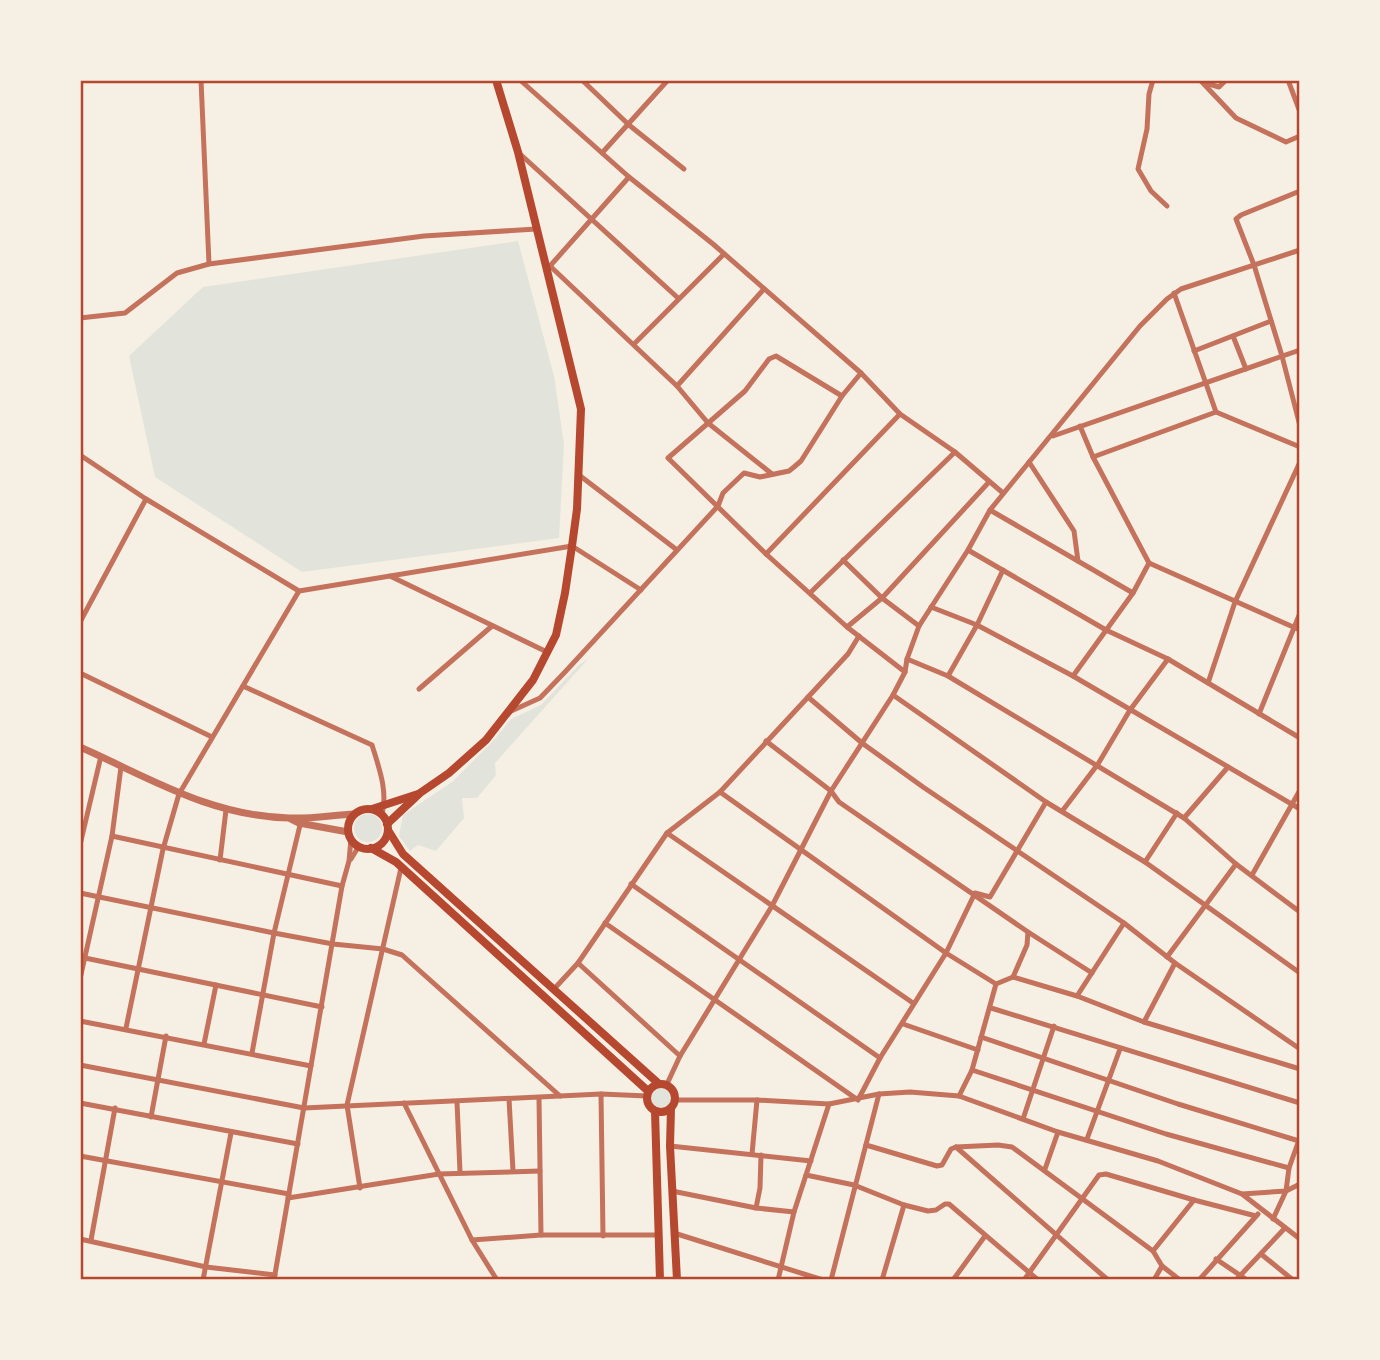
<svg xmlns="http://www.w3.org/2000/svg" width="1380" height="1360" font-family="Manrope,sans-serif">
  <rect width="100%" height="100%" fill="#f6efe4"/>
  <g fill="#e2e4dc">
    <path d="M518,241l36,135 10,68 -5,94 -257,34 -147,-95 -26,-121 74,-69z"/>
    <path d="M589,658l-94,105 1,12 -19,23h-15l2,20 -28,33 -18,-6 -8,6 -11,-15 4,-21 49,-33 42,-42 17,-21 30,-14 38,-40z"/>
    <circle cx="368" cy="828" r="14"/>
    <circle cx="661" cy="1098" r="10"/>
  </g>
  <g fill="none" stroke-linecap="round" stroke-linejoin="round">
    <g stroke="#c5725c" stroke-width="5">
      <path d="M201,80l8,184"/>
      <path d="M520,80l109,97 84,67 148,129 39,41 55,38 48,41"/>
      <path d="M582,80l47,45 55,44"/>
      <path d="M1153,80l-4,14 -2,35 -9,40 13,22 16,15"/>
      <path d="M1200,80l36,38 50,24 14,-6"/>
      <path d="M1288,80l12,32"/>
      <path d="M1205,83l14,4 7,-7"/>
      <path d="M602,153l66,-73"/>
      <path d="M520,154l158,144"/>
      <path d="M1300,191l-59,24 -5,4 18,46 28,91 18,70"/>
      <path d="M550,266l79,-89"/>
      <path d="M548,269l2,-3 127,120 31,37 64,51"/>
      <path d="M1174,293l42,119"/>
      <path d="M80,318l45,-5 52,-40 32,-9 215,-28 112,-7"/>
      <path d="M1233,336l13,33"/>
      <path d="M634,344l90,-90"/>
      <path d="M1194,351l77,-30"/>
      <path d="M677,386l87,-97"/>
      <path d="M842,396l-66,-40 -7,3 -24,32 -77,67 98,96 81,73 58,45"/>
      <path d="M1080,426l13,31 56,106"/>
      <path d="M1053,436l247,-86"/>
      <path d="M80,455l66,44 153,92 273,-45 69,44"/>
      <path d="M1093,457l123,-45 84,35"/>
      <path d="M1029,462l45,69 4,30"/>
      <path d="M579,475l98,75"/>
      <path d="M990,510l143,83"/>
      <path d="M968,550l138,80 62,29 132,79"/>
      <path d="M766,554l134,-140"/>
      <path d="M843,560l39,38 37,28"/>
      <path d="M1149,563l151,67"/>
      <path d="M390,576l157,76"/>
      <path d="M811,592l144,-140"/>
      <path d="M931,607l46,18 96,51 227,133"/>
      <path d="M80,622l66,-123"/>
      <path d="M847,627l35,-29 107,-116"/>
      <path d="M907,659l41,17 236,142 52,46 64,48"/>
      <path d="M80,673l132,64"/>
      <path d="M948,676l29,-51 26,-55"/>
      <path d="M1073,676l60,-83 16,-30"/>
      <path d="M1208,683l27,-81 65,-140"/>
      <path d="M243,686l129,59c7,23 16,46 10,69"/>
      <path d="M419,689l73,-63"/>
      <path d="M893,695l153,107 99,60 155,111"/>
      <path d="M808,697l54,46 61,44 201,136 51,40 125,86"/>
      <path d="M509,712l31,-14 25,-26 153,-166 5,-13 21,-20 16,4 29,-6 5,-4 7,-6 41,-65 19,-23"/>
      <path d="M1259,714l41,-101"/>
      <path d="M766,741l65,50 8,11 189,130 64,41"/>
      <path d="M720,792l226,161 50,31"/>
      <path d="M1063,810l35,-46 32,-54 38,-51"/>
      <path d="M1184,818l44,-51"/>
      <path d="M667,833l246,170"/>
      <path d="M112,836l230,50"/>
      <path d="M80,845l21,-89"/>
      <path d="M351,859l8,-13"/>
      <path d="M220,860l6,-50"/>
      <path d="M1145,862l32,-49"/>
      <path d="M1252,875l48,-85"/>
      <path d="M631,884l249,174"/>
      <path d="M80,893l194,40 59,11 50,5 19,6 158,141"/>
      <path d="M605,923l253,177 22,-42 66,-105 29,-60 15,4 56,-95"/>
      <path d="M1167,957l69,-93"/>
      <path d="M85,958l237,49"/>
      <path d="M578,963l102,93"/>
      <path d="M1013,977l64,19 47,-73"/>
      <path d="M80,979l32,-143 9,-69"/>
      <path d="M554,989l24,-26 89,-130 53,-41 128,-138 11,-18"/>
      <path d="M1077,996l67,26 156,47"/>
      <path d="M991,1008l309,95"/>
      <path d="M80,1021l231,45"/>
      <path d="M1144,1022l31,-59"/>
      <path d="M903,1024l75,26"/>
      <path d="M126,1028l37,-179 16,-55 120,-203"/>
      <path d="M981,1037l197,67 121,37"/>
      <path d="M204,1044l12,-59"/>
      <path d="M252,1053l22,-120 27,-112"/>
      <path d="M80,1065l224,43 297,-14 46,2"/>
      <path d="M972,1070l194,64 123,34"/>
      <path d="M667,1084l13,-28 92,-150 59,-115 62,-96 12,-23 2,-13 12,-33 49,-76 22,-40 150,-184 27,-27 14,-10 119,-39"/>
      <path d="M601,1094l2,142"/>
      <path d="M959,1096l13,-26 24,-86 17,-7 14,-32 1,-13"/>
      <path d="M509,1099l4,72"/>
      <path d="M539,1099l2,136"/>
      <path d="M675,1100h82l72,4 50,-10 31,-2 49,4 99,36 100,29 84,33 58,45"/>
      <path d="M457,1102l3,70"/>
      <path d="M80,1103l218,41"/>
      <path d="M404,1103l68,137 25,40"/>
      <path d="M151,1117l15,-81"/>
      <path d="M1023,1119l31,-93"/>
      <path d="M1087,1139l33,-90"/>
      <path d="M866,1145l71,21 5,-1 9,-16 5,-2 42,-2 14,2 141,104 9,15 18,14"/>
      <path d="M670,1146l141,15"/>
      <path d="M956,1147l152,133"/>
      <path d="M752,1154l5,-54"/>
      <path d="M80,1156l209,38"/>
      <path d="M1045,1169l13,-37"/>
      <path d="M806,1175l48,10 50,20 24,6 8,-1 9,-6h4l89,76"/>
      <path d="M360,1188l-13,-83 54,-237"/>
      <path d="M672,1191l84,17 38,4"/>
      <path d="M1242,1194l44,-3 14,-7"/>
      <path d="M288,1198l151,-24 101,-3"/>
      <path d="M756,1208l4,-20 1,-33"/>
      <path d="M1273,1219l13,-28 3,-23 10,-28"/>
      <path d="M674,1233l149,47"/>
      <path d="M80,1239l126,28 69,8"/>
      <path d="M91,1240l24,-132"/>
      <path d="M472,1240l69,-5h116"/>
      <path d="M1153,1251l41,-51"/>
      <path d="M1261,1254l32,26"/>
      <path d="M1216,1259l31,21"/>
      <path d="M203,1280l28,-147"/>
      <path d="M274,1280l68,-394 7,-25 2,-22"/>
      <path d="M778,1280l16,-68 35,-108"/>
      <path d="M831,1280l48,-186"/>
      <path d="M882,1280l22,-75"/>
      <path d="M953,1280l32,-44"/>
      <path d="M1024,1280l75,-105 7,-1 88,26 62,16"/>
      <path d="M1154,1280l8,-14"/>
      <path d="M1199,1280l59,-66"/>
      <path d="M1236,1280l49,-52"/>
    </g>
    <g stroke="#c5725c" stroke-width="7">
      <path d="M80,747c70,31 130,69 209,71 21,1 44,-3 65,-4"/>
      <path d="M291,819l8,4 49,9"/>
    </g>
    <g stroke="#b5482f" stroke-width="8">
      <path d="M372,809l46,-15"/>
      <circle cx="368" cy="829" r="20"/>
      <path d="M387,824l33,-31 29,-20 37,-33 47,-60 23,-45 9,-42 7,-47 5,-37 4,-100 -63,-257 -22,-72"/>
      <path d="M388,830l15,24 255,229"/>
      <path d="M371,848l25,14 252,229"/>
      <circle cx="661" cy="1098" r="14"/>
      <path d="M671,1108l-1,38 7,134"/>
      <path d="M655,1111l5,169"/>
    </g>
  </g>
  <rect width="1380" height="1360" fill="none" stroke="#f6efe4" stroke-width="164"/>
  <rect x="82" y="82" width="1216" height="1196" fill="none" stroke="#b5482f" stroke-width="2.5"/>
</svg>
